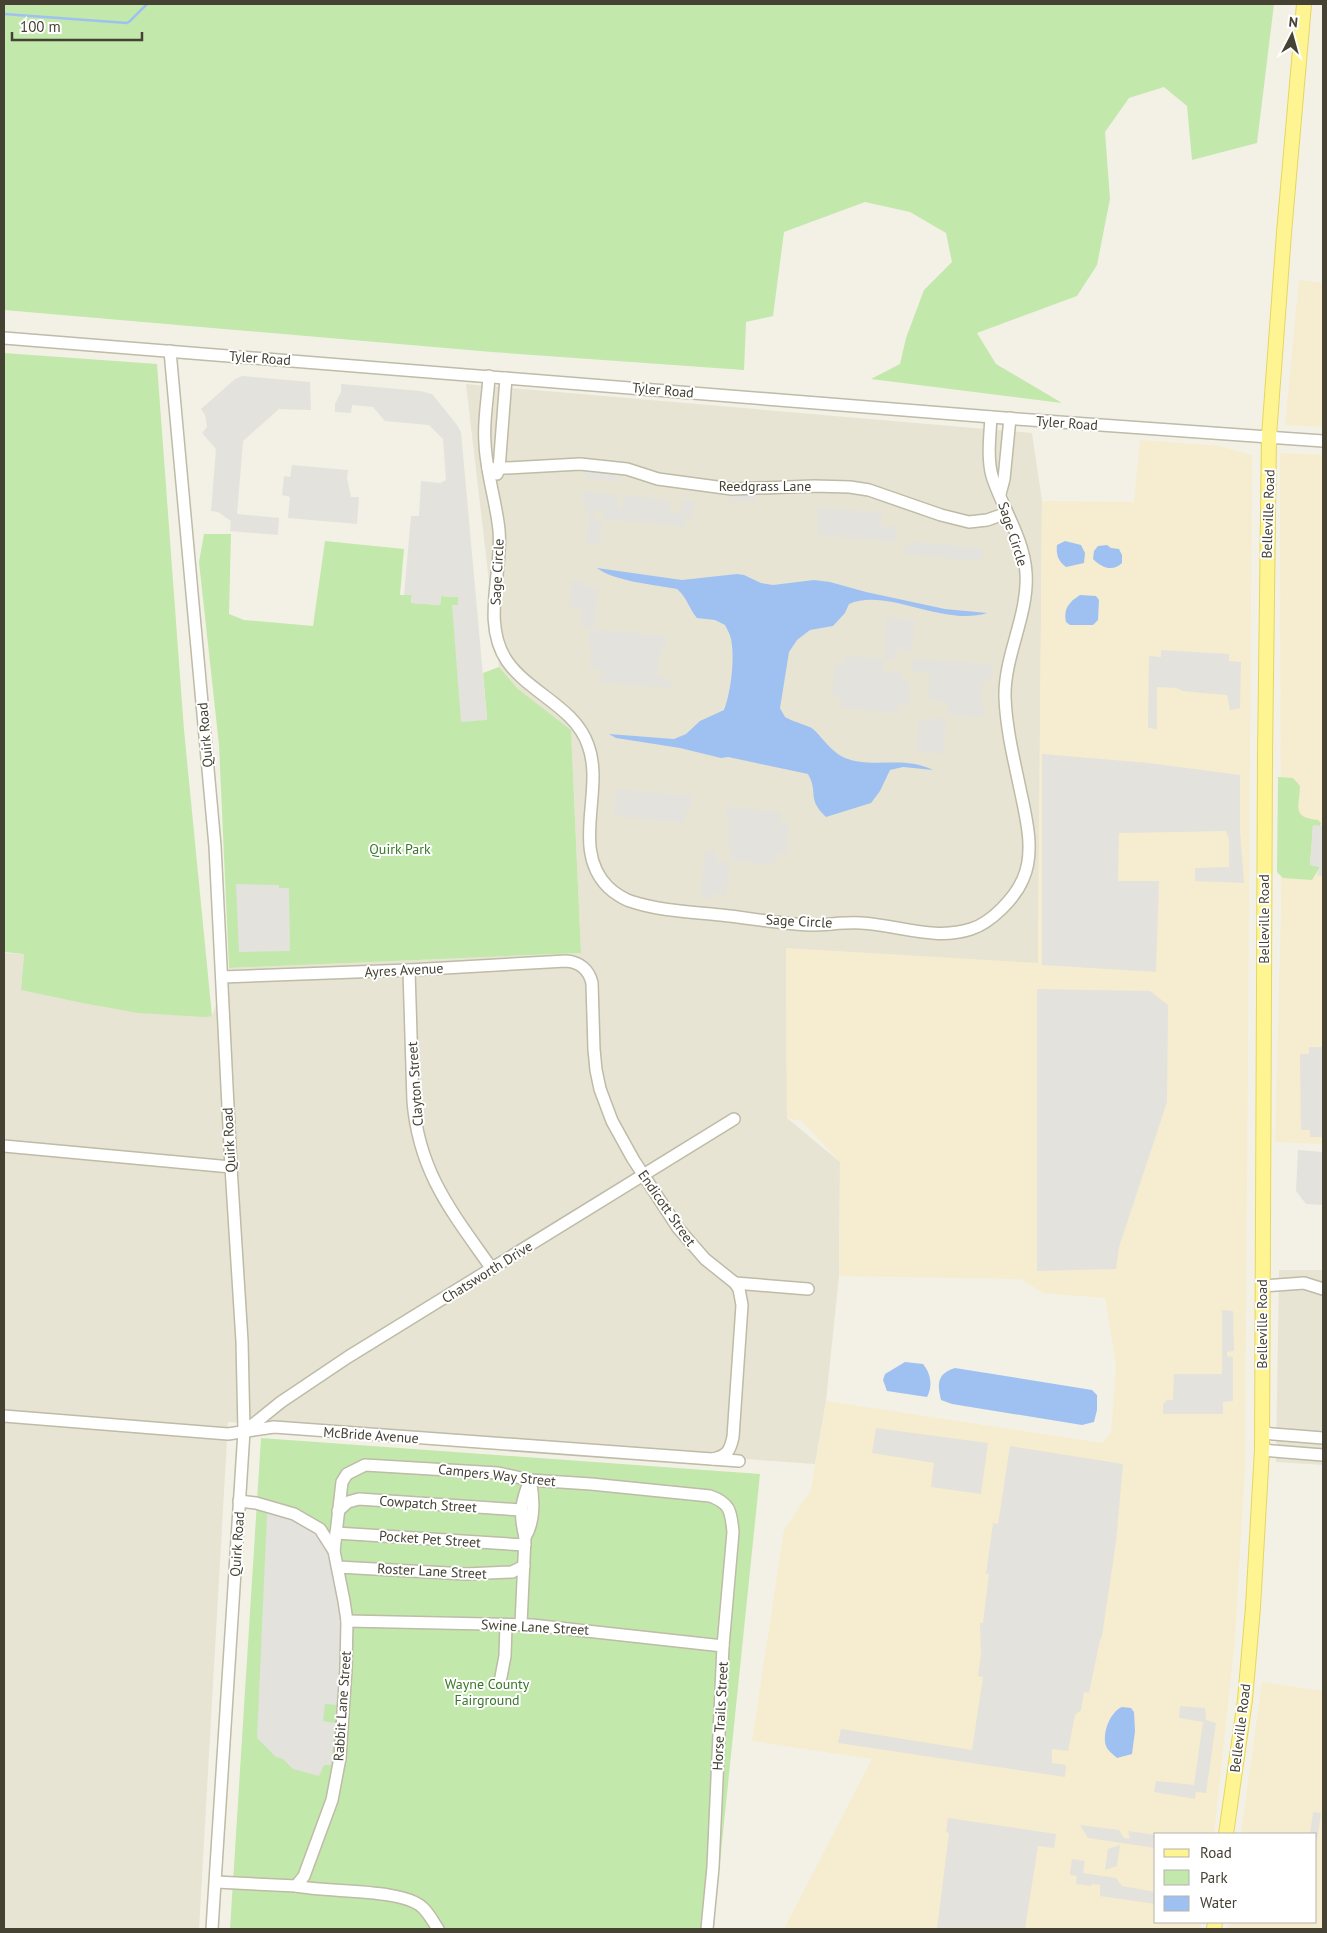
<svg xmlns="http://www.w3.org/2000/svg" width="1327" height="1933" font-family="'PT Sans',sans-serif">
  <rect width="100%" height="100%" fill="#f3f1e5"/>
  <g fill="#e7e4d3">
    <path d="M466,384l566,49 10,68 -4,463 -252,-15 1,169 53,44 -1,114 -13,125 -11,63 -587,-42 -29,507h-195v-976l20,1 -3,36 191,26 17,-48 352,-15 -10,-223 -54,-42 -18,-21z"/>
    <path d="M1279,1270h44v195l-47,-3z"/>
  </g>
  <g fill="#f6eccf">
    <path d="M1299,280l24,3v144l-38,-2z"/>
    <path d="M1140,440l79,6 33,9 -7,1013 -10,170 -21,196h-58v88h45l-1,7h-416l88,-170 -120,-18 32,-211 27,-40 15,-89 276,42 9,-10 5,-68 -11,-67 -62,-5 -22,-14 -182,-3 1,-114 -38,-41 -15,-3 -1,-170 252,15 4,-462 92,1z"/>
    <path d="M1280,453l43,2v689l-48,-2 6,-226z"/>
    <path d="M1262,1682l61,9v238h-95l1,-7h87v-88h-75z"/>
  </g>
  <g fill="#c2e8ac">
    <path d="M4,4h1270l-17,139 -65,17 -5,-54 -23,-19 -35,11 -24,34 5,67 -13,66 -20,31 -100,37 19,31 66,39 -191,-24 29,-15 6,-26 18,-48 28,-28 -6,-29 -36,-21 -45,-10 -81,30 -11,84 -27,6 -2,48 -252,-18 -488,-42z"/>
    <path d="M4,353l153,11 27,366 28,286 -7,1 -67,-4 -55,-10 -62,-13 3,-36 -20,-2z"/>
    <path d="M204,534h27l-2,80 15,6 69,6 12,-85 79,8 -4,46h12l-1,8 29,2 1,-9 17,1v8h-6l35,114 -4,-46 16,-6 18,21 54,42 10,223 -352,15 -10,-223 -20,-183z"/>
    <path d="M1278,777l15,1 7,8c-1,23 -8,31 18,34l3,3 -1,3h-7l-3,39 10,2 -8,13 -29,-2 -6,-6z"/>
    <path d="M261,1438l499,36 -47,455h-483z"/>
  </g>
  <g fill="#e3e2dd">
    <path d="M242,376l68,6 1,28 -32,-1 -36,32 -6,73 42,4 -1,17 -48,-4 1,-10 -13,-9 -7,-1 5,-62 -14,-16 5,-6 -2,-12 -4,-6 34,-30z"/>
    <path d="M341,384l79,7 12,3 25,31 4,7 26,288 -26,2 -9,-117h6v-8l-17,-1 -1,9 -29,-2 1,-8h-8l7,-79h8l2,-35 19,2 6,-3 -3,-41 -14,-14 -44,-4 -12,-14 -21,-2 -1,8 -16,-1v-8l6,-12z"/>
    <path d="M292,465l56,5 -1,8 4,19h8l-2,27 -69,-6 2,-21 -8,-2 2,-19 6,1z"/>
    <path d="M586,465l35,4 -2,12 -34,-3z"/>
    <path d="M756,488l-1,14h-25v-13z"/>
    <path d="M583,491l35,4v13h5l1,-13 46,5v12l10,1 3,-14 11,1 -1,19 -7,-1 -1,9 -81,-8 -2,-9 -7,-1 -2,8 9,3 -2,24 -14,-1 3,-26 -6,-13z"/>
    <path d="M818,507l64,6 -1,13 16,1 -1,15 -78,-7z"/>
    <path d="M915,542l65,6 3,4 -1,10 -78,-8 2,-10z"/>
    <path d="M572,580l13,2v4l13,1 -4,41 -13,-2 1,-18 -13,-2z"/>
    <path d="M887,617l28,4 -3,29h-14l-1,9 -13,1 -1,11 12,2 6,-3 1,11 8,2 -1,23 -10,-2 -2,9 -57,-5 1,-10 -9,-2 3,-32 8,1 2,-9 39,3z"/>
    <path d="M589,629l77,7 -1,13h-4l-4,26 15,7 -2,6 -69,-5v-13l-11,-1 1,-21 -3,-6z"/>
    <path d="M1161,650l68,4v7l12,1 -1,46 -10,2 -3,-15 -25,-2 -19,-2 -7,-3 -19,-1v42l-9,-1 1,-72 12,1z"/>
    <path d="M911,658l81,7 -1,14 -8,-1 -2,22 3,18 -37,-4 1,-12 -20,-3 2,-26 -18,-2z"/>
    <path d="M932,717l14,3 -3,34 -27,-4 3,-30 12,1z"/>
    <path d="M1042,754l107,9 91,12v56l4,52 -49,-2v-13l34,-1v-27l-3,-9 -107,2 -1,48h41l-3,91 -114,-7z"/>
    <path d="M616,789l76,7 -2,14h-4l-1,13 -71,-7z"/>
    <path d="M726,807l55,5v10l8,1 -3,31h-9l-1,11 -46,-5 1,-13 -3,-5 2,-22 -4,-1z"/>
    <path d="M1313,825l10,1v51l-6,-2 3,-8 -10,-2z"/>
    <path d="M705,850l12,1v10l13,1 -4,33 -12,-2 -1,5 -13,-1z"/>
    <path d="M236,884l43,1v3h10l1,63 -51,1z"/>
    <path d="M1037,989l113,2 18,14 -1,97 -48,145 -3,22 -79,2z"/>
    <path d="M1309,1047h14v90h-13v-7h-9l-1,-76h9z"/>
    <path d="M1298,1150l25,2v53l-17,-1 -10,-13z"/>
    <path d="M1222,1310l11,1 1,40 -7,1v4l6,1v44l-10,1v12h-60v-10l4,-4h6l1,-26h48z"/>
    <path d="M876,1428l112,15 -7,51 -50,-7 3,-24 -62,-10z"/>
    <path d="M1010,1446l113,18 -7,78 -14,94 -2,4 -11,53 -5,-1 -3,18 -6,5 -7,36 -16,-2v14l14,2 -1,12 -227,-34 3,-14 131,21 11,-73 -5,-1 3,-22 -1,-31h3l6,-49h-3l7,-51 5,1z"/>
    <path d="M277,1506l50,26 9,54 5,34 -3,70 -1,15 -12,-1 -2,17 12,2 -4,42h-7l-5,11 -26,-7 -10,-10 -7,-2 -19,-19 10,-224z"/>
    <path d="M1180,1706l25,2 1,12 10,3 -10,70 -10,-1 -1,7 -41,-7 2,-11 38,4 9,-63 -24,-4z"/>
    <path d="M1313,1812l8,1 -4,28h-1v-7h-6z"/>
    <path d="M948,1818l108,16 -2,14 -16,-2 -13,83h-88l12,-96 -3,-1z"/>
    <path d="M1080,1825l39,5 5,8 6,1 -2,-8 28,4v13l-68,-10z"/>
    <path d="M1120,1845l-3,21 -12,4 3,-21z"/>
    <path d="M1072,1859l13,2 -2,12 33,5 6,8 34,6v12l-56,-8v-11l-8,-1 -1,2 -15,-2 1,-8 -7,-1z"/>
  </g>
  <g fill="#9fc1f2">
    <path d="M1065,541l16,4 4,8 -1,10 -18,4c-8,-6 -10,-12 -9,-22z"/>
    <path d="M1107,545l4,3 8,1 3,6v8c-9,9 -20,5 -29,-4l1,-8 4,-5z"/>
    <path d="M597,568l85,12 55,-6 7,1 17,8 12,2 41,-5 16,2 36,10 79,17 42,4c-44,14 -100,-26 -138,-9l-4,9 -12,13 -23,4 -13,10 -8,12 -9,56 5,9c6,4 25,9 28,12 11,10 18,23 32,29 28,11 58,-3 88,12l-30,-3 -13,3 -10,21 -9,12 -45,14c-20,-19 -7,-24 -18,-43l-80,-17 -7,1 -41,-10 -64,-10 -7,-4 65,5 12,-5 14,-13 24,-11c7,-18 11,-52 7,-71 -1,-5 -4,-10 -6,-14l-10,-5 -18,-2c-8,-9 -10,-21 -20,-29 -21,-4 -64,-8 -80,-21z"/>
    <path d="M1080,595l16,1 3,4 -1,20 -5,5h-23l-4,-3c-3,-13 3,-20 14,-27z"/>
    <path d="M905,1362l18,2c8,10 10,22 4,33l-40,-6 -4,-11 2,-6z"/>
    <path d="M955,1368l137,22 5,5v15l-3,12 -12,3 -130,-21 -11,-4c-4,-17 -4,-26 14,-32z"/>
    <path d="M1122,1707l9,1 3,4 1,19 -3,23 -15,4c-4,-4 -9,-7 -11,-12 -4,-13 4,-34 16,-39z"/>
  </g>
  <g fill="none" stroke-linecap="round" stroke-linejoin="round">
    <path stroke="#9fc1f2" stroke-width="2.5" d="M4,14l123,9 3,-2 17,-17"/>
    <defs>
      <g id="minor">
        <path d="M4,338l1013,81 306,22"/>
        <path d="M170,351l45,495 16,321 11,174 2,90 -32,498"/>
        <path d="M489,376c-1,22 -6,45 -4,67 1,29 11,58 14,87 4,42 -18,93 8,131 22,32 68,46 81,84 17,45 -18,104 20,142 6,6 17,13 25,15 28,9 60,10 88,13 29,3 59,9 89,10 17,0 34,-3 51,-2 37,2 74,18 110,6 20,-6 44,-31 52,-50 13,-29 2,-65 -4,-95 -6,-28 -13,-58 -14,-87 -1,-41 24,-83 21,-124 -2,-35 -24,-65 -34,-97 -5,-18 -2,-41 -1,-59"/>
        <path d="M488,469l92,-5 47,5 31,10 74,10 82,-3 36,1 19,3 72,25 28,7 18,-2 20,-7"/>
        <path d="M497,474l2,-5 7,-91"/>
        <path d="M1000,494l4,-15 6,-61"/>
        <path d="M409,970l4,131c6,72 39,111 79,168"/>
        <path d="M222,977l187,-7 157,-9c14,1 23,9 26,22l2,66 2,21 4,19 12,32 21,38 45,69 27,31 30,24 4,6 3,16 -9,132c-3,14 -6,19 -20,22"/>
        <path d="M4,1146l227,21"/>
        <path d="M735,1283l73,6"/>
        <path d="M1262,1286l42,-3 19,6"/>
        <path d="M4,1416l224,18 46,-7 465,34"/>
        <path d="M245,1431l36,-29 67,-45 386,-238"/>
        <path d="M1262,1433l61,5"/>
        <path d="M1262,1450l61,5"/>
        <path d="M338,1511l10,-9 11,-3 162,11"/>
        <path d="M336,1533l189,12"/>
        <path d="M525,1537c10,-15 9,-40 5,-57"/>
        <path d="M334,1551l8,-69 5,-8 18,-9 133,8 32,7 61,4 119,12c20,7 21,15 23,36l-10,114 -10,221 -6,62"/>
        <path d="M338,1567l128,7 46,-2 12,-6"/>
        <path d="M347,1621l185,4 191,21"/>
        <path d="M521,1624l4,-87c-6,-23 -4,-35 5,-57"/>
        <path d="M501,1677l4,-21 1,-31"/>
        <path d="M216,1882l80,4 8,-10 28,-76 8,-42 6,-89 1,-48 -3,-20 -10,-50 -14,-22 -26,-15 -38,-11 -17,-2"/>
        <path d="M296,1886c31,7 105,2 126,21 7,6 11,15 16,22"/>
      </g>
      <g id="major">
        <path d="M1226,1834l19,-134 8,-93 9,-157 3,-693 4,-321 15,-203 20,-229"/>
        <path d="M1214,1929l1,-7"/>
      </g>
    </defs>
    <use href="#minor" stroke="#bebba7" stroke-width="14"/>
    <use href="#major" stroke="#e6d660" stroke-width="16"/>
    <use href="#minor" stroke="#fff" stroke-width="11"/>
    <use href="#major" stroke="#fff492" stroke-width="14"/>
  </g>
  <g text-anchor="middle" stroke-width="4" stroke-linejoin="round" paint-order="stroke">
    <g font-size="14" fill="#454234" stroke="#fff">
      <text transform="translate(260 358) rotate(4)" y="5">Tyler Road</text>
      <text transform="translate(663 390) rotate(5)" y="5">Tyler Road</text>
      <text transform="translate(1067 423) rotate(4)" y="5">Tyler Road</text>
      <text x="765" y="491">Reedgrass Lane</text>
      <text transform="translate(1268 514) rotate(-88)" y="5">Belleville Road</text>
      <text transform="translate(1013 534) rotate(72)" y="5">Sage Circle</text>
      <text transform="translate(497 572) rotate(-87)" y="5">Sage Circle</text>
      <text transform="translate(205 735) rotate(-95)" y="5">Quirk Road</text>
      <text transform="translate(1264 919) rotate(-90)" y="5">Belleville Road</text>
      <text transform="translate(799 921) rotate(3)" y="5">Sage Circle</text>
      <text transform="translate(404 970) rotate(-3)" y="5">Ayres Avenue</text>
      <text transform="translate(415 1084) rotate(-94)" y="5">Clayton Street</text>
      <text transform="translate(229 1140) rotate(-93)" y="5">Quirk Road</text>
      <text transform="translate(667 1208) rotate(55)" y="5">Endicott Street</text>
      <text transform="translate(487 1272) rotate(-32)" y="5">Chatsworth Drive</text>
      <text transform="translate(1262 1324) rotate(-90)" y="5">Belleville Road</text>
      <text transform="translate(371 1435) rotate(4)" y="5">McBride Avenue</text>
      <text transform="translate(497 1475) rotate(6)" y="5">Campers Way Street</text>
      <text transform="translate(428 1504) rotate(4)" y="5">Cowpatch Street</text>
      <text transform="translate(430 1539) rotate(4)" y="5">Pocket Pet Street</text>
      <text transform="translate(237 1544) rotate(-86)" y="5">Quirk Road</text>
      <text transform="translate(432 1571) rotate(3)" y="5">Roster Lane Street</text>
      <text transform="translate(535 1627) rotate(3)" y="5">Swine Lane Street</text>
      <text transform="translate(342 1706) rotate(-86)" y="5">Rabbit Lane Street</text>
      <text transform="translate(720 1716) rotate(-87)" y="5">Horse Trails Street</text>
      <text transform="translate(1240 1728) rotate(-83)" y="5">Belleville Road</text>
    </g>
    <g font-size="14" fill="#377826" stroke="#fff">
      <text x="400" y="854">Quirk Park</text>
      <text x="487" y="1689">Wayne County<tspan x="487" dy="16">Fairground</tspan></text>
    </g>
  </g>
  <rect width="1327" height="1933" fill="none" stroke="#454234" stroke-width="10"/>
  <rect x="1154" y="1833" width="162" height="90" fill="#ffffff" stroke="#b5b3ae"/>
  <rect x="1164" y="1849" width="25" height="8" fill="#fff492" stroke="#b5b3ae"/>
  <text x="1200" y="1858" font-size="15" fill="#454234">Road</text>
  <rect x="1164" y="1870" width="25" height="15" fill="#c2e8ac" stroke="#b5b3ae"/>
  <text x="1200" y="1883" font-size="15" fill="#454234">Park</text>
  <rect x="1164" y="1896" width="25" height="15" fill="#9fc1f2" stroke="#b5b3ae"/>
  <text x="1200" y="1908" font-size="15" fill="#454234">Water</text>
  <g transform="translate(1292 35) rotate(6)" stroke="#ffffff" stroke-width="4" paint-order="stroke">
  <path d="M0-4L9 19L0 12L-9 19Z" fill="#454234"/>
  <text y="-8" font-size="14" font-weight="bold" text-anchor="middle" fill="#454234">N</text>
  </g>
  <path d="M12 32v8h130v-8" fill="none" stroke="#454234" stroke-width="2.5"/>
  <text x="20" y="32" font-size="15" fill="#454234" stroke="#ffffff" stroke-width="4" paint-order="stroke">100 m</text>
</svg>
